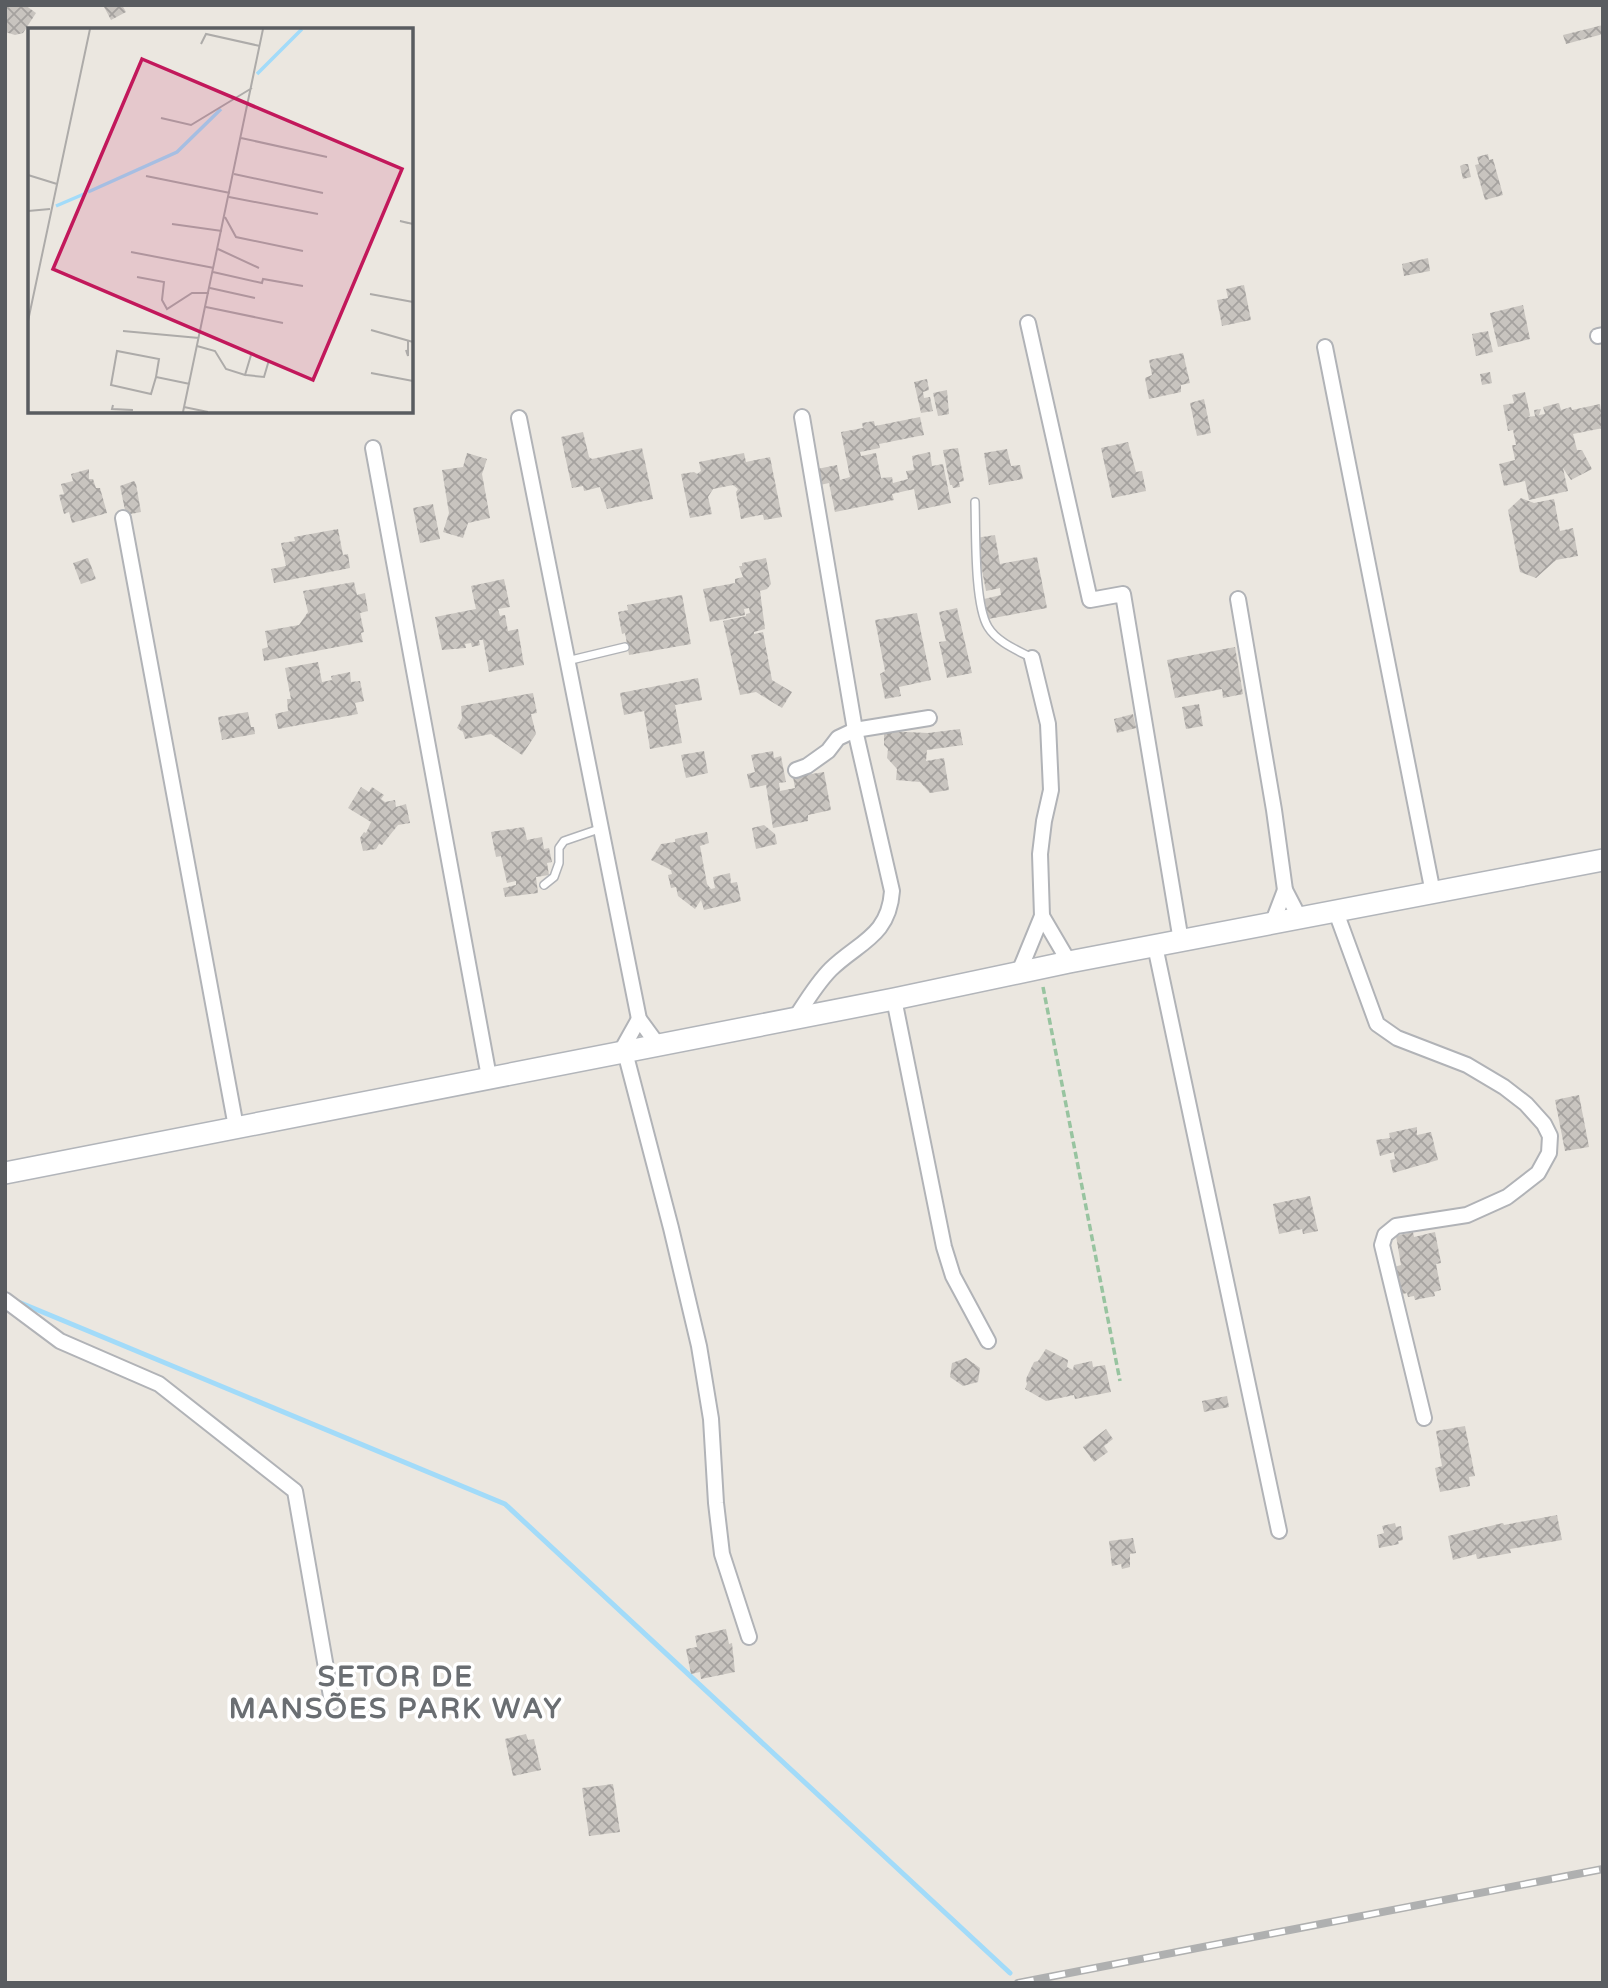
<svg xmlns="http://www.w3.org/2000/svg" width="1608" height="1988" font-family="'Varela Round',sans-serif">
  <defs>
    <pattern id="building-cross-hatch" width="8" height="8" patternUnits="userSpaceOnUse" patternTransform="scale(1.75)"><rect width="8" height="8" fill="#c8c4bf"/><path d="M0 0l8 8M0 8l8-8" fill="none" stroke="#a5a29f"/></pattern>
  </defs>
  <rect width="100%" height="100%" fill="#ebe7e0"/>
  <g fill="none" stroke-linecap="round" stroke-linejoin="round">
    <path stroke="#a2dbf9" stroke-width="5" d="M16,1301l489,203 505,469"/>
  </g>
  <g fill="url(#building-cross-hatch)">
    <path d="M5,5h20l11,8 -13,20 -8,2 -10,-3z"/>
    <path d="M103,5h19l4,7 -15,8z"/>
    <path d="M1603,25v9l-37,10 -3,-9z"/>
    <path d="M1488,154l1,6 4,-1 10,36 -18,5 -10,-35 4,-1 -2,-7z"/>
    <path d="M1464,164h4l3,13 -8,2 -3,-13z"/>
    <path d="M1428,258l2,13 -26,5 -2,-12z"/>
    <path d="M1244,285l7,35 -29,6 -5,-26 11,-2 -2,-9z"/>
    <path d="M1523,305l7,34 -32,8 -8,-34z"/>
    <path d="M1488,331l5,21 -17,4 -4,-22z"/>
    <path d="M1183,353l7,30 -9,2v7l-32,7 -4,-21 7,-3 -3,-15z"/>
    <path d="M1490,372l2,11 -10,2 -2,-11z"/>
    <path d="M927,379l2,11 -6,2 1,6 6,-1 3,14 -12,2 -7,-31z"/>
    <path d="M947,390l2,24 -11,2 -5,-23z"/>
    <path d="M1525,392l5,23 -2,2 7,-1 -1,-6 7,-1 -2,6 6,-1 -2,-7 16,-4 2,7 10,-3 1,3 28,-6 3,24 -30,6 4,16h5l10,19 -21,11 -8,-12 5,23 -39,9 -4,-19 -21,5 -5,-22 16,-4 -3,-15h4l-3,-15 -5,1 -5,-26 11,-2 -2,-8z"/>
    <path d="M1204,399l7,34 -14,3 -7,-33z"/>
    <path d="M920,417l4,18 -45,9 1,4 -20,4 1,4 15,-3 5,25 11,-1 1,6 15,-4 -2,-8 8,-1 -2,-14 18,-4 2,14 11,-2 8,39 -33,7 -4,-21 -22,5 2,6 -59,12 -6,-29 -9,2 -3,-16 20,-4 3,15 10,-3 -9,-45 22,-4 -1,-5 12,-2 1,5z"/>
    <path d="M583,432l6,25 3,2 50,-11 11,51 -46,10 -7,-22 -16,4 -1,-5 -11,2 -11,-51z"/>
    <path d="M1128,442l8,30 6,-1 4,20 -34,7 -11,-50z"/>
    <path d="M958,448l6,33 -5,1 1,5 -7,1 -1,-3h-2l-7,-35z"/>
    <path d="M1007,449l4,17 9,-1 3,14 -34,6 -5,-32z"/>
    <path d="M467,453l20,6 -5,15 8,44 -22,5 -5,15 -20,-6 6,-19 -7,-43 21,-3z"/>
    <path d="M744,453l2,9 24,-5 12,60 -18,3 -1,-5h-3l-19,4 -5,-27 2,-3 -5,-4 -20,4 -5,8 4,17 -22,4 -9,-44 13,-2 3,2 4,-3 -2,-9z"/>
    <path d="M89,469v10h4l3,9h4l7,25 -35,10 -3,-11 -5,2 -5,-19 5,-1 -3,-10 12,-3 -2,-7z"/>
    <path d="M134,481l2,3 5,28 -15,3 -6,-29z"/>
    <path d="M1521,498l13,5 20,-4 6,32 13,-3 5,28 -22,4 -20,18 -16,-6 -12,-62z"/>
    <path d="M433,504l7,35 -20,4 -7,-35z"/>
    <path d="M338,529l5,26 5,-1 2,14 -76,15 -3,-14 15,-3 -5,-23 14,-2 -1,-4z"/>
    <path d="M995,535l5,29 37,-7 10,51 -59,11 -4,-20 17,-4 -1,-7 -14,3 -10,-53z"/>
    <path d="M88,558l8,21 -15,5 -8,-21z"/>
    <path d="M766,558l5,26 -4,5 -7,2 5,38 -11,3v2l9,-2 9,48 20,12 -10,16 -26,-16 -16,3 -17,-74 23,-5v-2l4,-1 -1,-5 -5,1 1,6 -35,7 -7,-33 32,-6v-4l8,-2 -4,-11h3v-3z"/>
    <path d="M504,579l6,28 -12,2 2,7 5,-1 3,16 10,-2 6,36 -35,7 -6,-32h-4l1,5 -8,2 -1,-4 -6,1 1,4 -24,2 -7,-33 41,-8 -5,-23z"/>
    <path d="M354,582l3,13 8,-2 3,18 -8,2 4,19 -3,1 2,9 -99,19 -2,-12 6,-2 -3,-16 34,-6 9,-13 -5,-21z"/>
    <path d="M682,595l9,49 -62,11 -4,-22 -3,1 -4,-22 10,-2 -1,-5z"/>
    <path d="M957,608l15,65 -25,5 -8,-36 7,-1 -7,-29z"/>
    <path d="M917,613l14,67 -32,7 2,9 -16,3 -5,-25 5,-3 -10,-51z"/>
    <path d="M1235,647l8,47 -20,4 -1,-9 -47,9 -8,-38z"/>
    <path d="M318,662l4,20 10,-2 -1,-4 19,-4 1,10 9,-1 4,20 -9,2 3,11 -80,15 -3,-15 13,-3 -1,-12h4l-6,-31z"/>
    <path d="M698,678l4,22 -27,5 7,38 -32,6 -6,-38 -20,4 -4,-22z"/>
    <path d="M533,693l4,20 -6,1 5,20 -14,21 -31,-21 -26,5 -2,-7 -6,-4 5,-10 -1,-12z"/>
    <path d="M1199,704l4,22 -17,3 -4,-22z"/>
    <path d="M248,712l3,15h3l1,7 -33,6 -4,-23z"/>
    <path d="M1133,714l3,14 -19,5 -3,-14z"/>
    <path d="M960,729l3,16 -36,5 -1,11 18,-3 5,32 -19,3 -10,-11 -24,-2 1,-11 -10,-11 1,-9 -4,-4v-14l44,2z"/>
    <path d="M704,751l4,22 -22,5 -5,-23z"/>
    <path d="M773,751l1,7 7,-2 5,26 -7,1 1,8 15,-3 -2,-11 31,-5 7,38 -23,5v6l-35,7 -7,-43 -16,3 -3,-14 8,-2 -4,-17z"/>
    <path d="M361,787l8,5 3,-5 12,8 -3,4 4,3 10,-2 1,7 10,-3 4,19 -12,2 -16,20 -3,-1 -3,5 -13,2 -3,-13 4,-6 2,1 5,-11 -23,-14z"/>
    <path d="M764,825l11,9 2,10 -21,5 -4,-21z"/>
    <path d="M524,827l3,13 15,-3 2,12 5,-1 3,14 -5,1 2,12 -13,2 2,16 -33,4 -2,-9 13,-3v-4l-9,2 -6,-27 -5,1 -5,-25z"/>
    <path d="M707,832l2,11 -9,3 7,38 4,5 4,-1 -2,-11 17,-4 1,10 6,-1 4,19 -37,9 -3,-10 -6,9 -17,-13 -2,-9 -5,1 -3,-13 4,-1 -1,-4 -20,-10 10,-16 14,-2v-3z"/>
    <path d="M1579,1095l10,52 -24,4 -10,-51z"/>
    <path d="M1417,1127v8l14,-3 7,28 -45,13 -3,-13 5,-1 -1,-7 -14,4 -4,-16 14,-2 -1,-5z"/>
    <path d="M1310,1196l8,35 -15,3 -1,-5 -23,5 -6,-30z"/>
    <path d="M1413,1232l1,5 21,-5 6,31 -5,1 5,26 -7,2 1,4 -20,4 -1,-4 -6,1 -1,-4 -8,2 -5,-28 7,-2 -5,-29z"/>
    <path d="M1046,1349l22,11 -1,7 6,3 1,-5 18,-4 1,6 12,-2 6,27 -36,7 -1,-4 -28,6 -21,-12 2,-5 -1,-5 8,-17 4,-1z"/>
    <path d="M966,1358l14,10 -2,14 -15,4 -13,-9 2,-14z"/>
    <path d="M1227,1396l2,11 -25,5 -2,-11z"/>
    <path d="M1465,1426l10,50 -6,1 1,9 -30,6 -5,-24 7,-2 -6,-35z"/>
    <path d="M1106,1429l7,10 -9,7 4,6 -14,10 -11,-15z"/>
    <path d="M1557,1515l5,25 -52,9 1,4 -34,6 -1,-5 -23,6 -5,-24 55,-13 1,2z"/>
    <path d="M1395,1523l1,4 5,-1 2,14 -5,1 1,3 -20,4 -2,-13 7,-2 -2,-7z"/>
    <path d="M1133,1538l3,15 -6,1v13l-8,2 -1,-5 -9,2 -3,-25z"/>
    <path d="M726,1629l3,15 3,-1 3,29 -34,7 -1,-7 -9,2 -5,-25 11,-2 -2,-11z"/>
    <path d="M526,1734l2,6 6,-1 7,31 -28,6 -8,-37z"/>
    <path d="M613,1784l7,48 -31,4 -7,-48z"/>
  </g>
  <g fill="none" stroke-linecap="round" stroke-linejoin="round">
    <defs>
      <g id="lane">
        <path d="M975,502c1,29 -1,102 13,125 9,15 29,23 44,31"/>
        <path d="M567,661l58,-14"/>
        <path d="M544,885l10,-8 5,-14v-15l5,-7 35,-12"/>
      </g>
      <g id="street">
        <path d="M1028,323l62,277 33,-6 58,347"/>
        <path d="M1598,336l5,-1"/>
        <path d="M1325,347l108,546"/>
        <path d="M519,418l120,601 19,26"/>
        <path d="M373,448l116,629"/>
        <path d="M123,518l113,609"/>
        <path d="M1238,599l36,211 11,80 15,29"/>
        <path d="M796,770l11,-4 21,-15 10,-13 17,-8 74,-12"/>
        <path d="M1336,912l41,112 20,14 70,27 37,22 22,17 18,20 6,12 -1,17 -11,20 -31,24 -40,18 -71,11 -11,9 -3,10 42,173"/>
        <path d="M1042,916l27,46"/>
        <path d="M1272,924l13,-34"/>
        <path d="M1155,946l124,585"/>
        <path d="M1019,972l23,-56 -2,-62 4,-33 7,-31 -3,-66 -16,-66"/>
        <path d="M894,999l50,248 9,29 35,65"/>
        <path d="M796,1017c11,-17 21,-34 35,-48 28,-27 58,-33 61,-78l-37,-161 -53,-313"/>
        <path d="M625,1052l46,176 28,118 12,73 5,84 6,51 27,83"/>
        <path d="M620,1053l19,-34"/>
        <path d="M5,1300l55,41 99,43 136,107 37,211"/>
      </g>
      <path id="secondary" d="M5,1173l889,-174 175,-37 534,-102"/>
    </defs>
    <use href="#lane" stroke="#b1b3b7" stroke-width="10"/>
    <use href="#street" stroke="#b1b3b7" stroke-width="18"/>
    <use href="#secondary" stroke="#b2b5ba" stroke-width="24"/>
    <path stroke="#98c4a0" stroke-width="3.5" stroke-dasharray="7 3.5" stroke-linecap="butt" d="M1043,987l77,394"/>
    <use href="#lane" stroke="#fff" stroke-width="7"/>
    <use href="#street" stroke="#fff" stroke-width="14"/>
    <use href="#secondary" stroke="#fff" stroke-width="21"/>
    <defs>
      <path id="rail" d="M1018,1983l585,-114"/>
    </defs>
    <use href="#rail" stroke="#afb0b0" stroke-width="8"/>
    <use href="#rail" stroke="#fff" stroke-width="5" stroke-dasharray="16" stroke-linecap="butt"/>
  </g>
  <g text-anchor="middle" stroke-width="7" stroke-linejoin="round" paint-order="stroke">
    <g font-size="28" font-weight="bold" letter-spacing="2" fill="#6a6e72" stroke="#fff">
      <text x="396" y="1686">SETOR DE<tspan x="396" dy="32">MANSÕES PARK WAY</tspan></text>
    </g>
  </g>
  <g transform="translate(28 28)">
    <rect width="385" height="385" fill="#ebe7e0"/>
    <path fill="none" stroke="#a2dbf9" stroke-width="3.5" d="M229,46l45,-45M60,164l89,-40 44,-43M28,178l28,-12"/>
    <path fill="none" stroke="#adaba9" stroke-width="2" d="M173,16l5,-10 54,12M133,90l30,7 61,-37M213,110l86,19M206,146l89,19M0,147l29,9M118,148l84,17M201,169l89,17M0,183l22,-2M197,189l11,20 67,14M380,195l-8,-2 13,3M144,196l50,7M190,221l41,19M103,224l83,16M185,244l49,11 1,-4 40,7M109,249l27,5 -2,18 5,9 25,-16h17M182,260l45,10M342,266l43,8M178,279l77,16M0,293l62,-292M343,302l42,12M95,303l76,7M169,318l18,5 11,18 19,6 6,-20M378,322l2,6v-15M343,345l42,8M218,347l18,2 5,-17M128,349l-5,17 -40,-9 6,-34 42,8 -3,18 34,7M85,377l-1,4 21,1M156,379l24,5M155,384l80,-383"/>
    <path fill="#c2185b" fill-opacity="0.15" stroke="#c2185b" stroke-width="3.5" d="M114,31l260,110 -89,211 -260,-111z"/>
    <rect width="385" height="385" fill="none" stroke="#595c60" stroke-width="3.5"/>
  </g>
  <rect width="1608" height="1988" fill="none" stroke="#595c60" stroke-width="14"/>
</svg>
